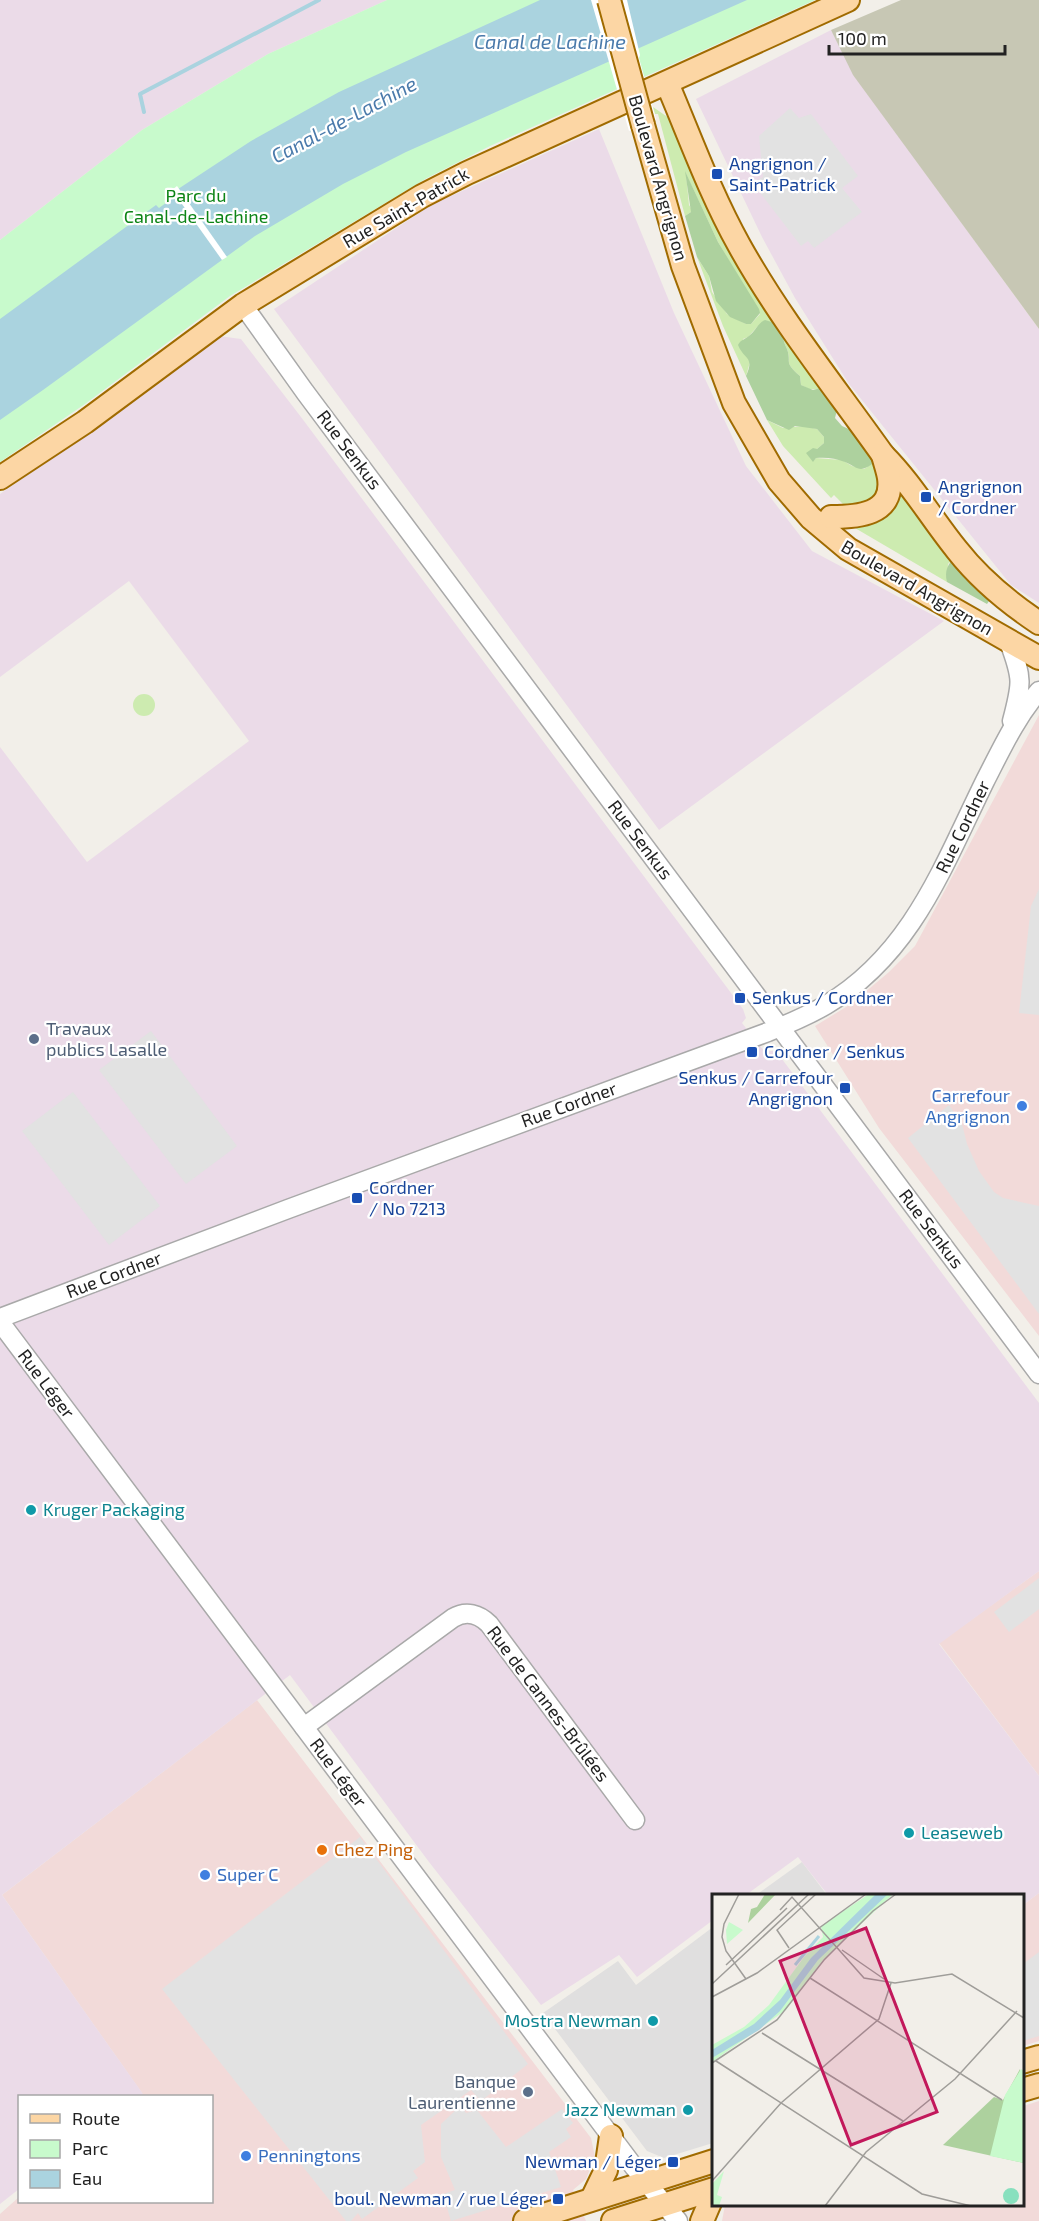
<svg xmlns="http://www.w3.org/2000/svg" width="1039" height="2221" font-family="'Exo 2',sans-serif">
  <rect width="100%" height="100%" fill="#f2efe9"/>
  <g fill="#e0dfdf">
    <path d="M802,1862l25,33h-71z"/>
    <path d="M713,1927v216l-49,15 -17,-7 -104,-138 75,-52 18,24z"/>
  </g>
  <g fill="#f2dad9">
    <path d="M1039,715v621l-160,-208 -64,-102 36,-22 38,-32 26,-26z"/>
    <path d="M1039,1571v205l-100,-133z"/>
    <path d="M257,1700l334,438 4,19 -9,22 -13,11 13,31h-586v-7l19,-17 1,5h192v-106h-73l3,-3 -140,-198z"/>
    <path d="M1039,1893v148l-16,5v-141z"/>
    <path d="M1039,2101v120h-317l3,-16 297,-1 1,-98z"/>
  </g>
  <g fill="#ebdbe8">
    <path d="M0,0h387l-119,54 -126,76 -142,110z"/>
    <path d="M831,30l23,45 185,254v274l-28,-18 -162,-201 -54,-86 -33,-61 -66,-138z"/>
    <path d="M599,129l75,184 72,153 66,85 132,70 -285,209 -385,-521 157,-104z"/>
    <path d="M219,336l22,3 60,78 442,592 3,9 -4,5 22,28h12l263,352v168l-100,73 100,132v117l-16,12 -1,-9 -194,-1 -30,-38 -52,38 -32,1 -1,24 -76,57 -18,-22 -78,50 -112,-143 -139,-187 -288,220 141,199 -4,2h-119l-1,93 -19,15v-1457l87,115 162,-121 -120,-160 -129,96v-183l113,-77z"/>
  </g>
  <path fill="#c7c7b4" d="M901,0h138v329l-186,-254 -22,-45z"/>
  <g fill="#cdebb0">
    <path d="M653,107l16,11 2,-2 107,208 -20,2 -10,11 -5,2 7,23 -4,14 -23,-50 -26,-69 12,19 3,16 15,22 19,10h5l9,-10 -42,-72 -32,-68 3,31 2,3v4l-6,4 -27,-102h-3z"/>
    <path d="M784,333l40,57 -15,-1 -8,-4 -1,-9c-17,-15 -8,-12 -13,-27 -3,-7 -4,-8 -3,-16z"/>
    <path d="M767,420l16,8 21,-2 13,3 7,8v6l-7,6 -4,12 3,-3 26,2 10,6 12,3 11,-7c5,20 8,26 -6,42l-24,2 -11,-11 -3,3 -48,-52z"/>
    <path d="M895,485l61,71 -8,8 -1,18 -92,-54 1,-4z"/>
    <circle cx="144" cy="705" r="11"/>
  </g>
  <g fill="#add19e">
    <path d="M685,171l33,71 41,67 1,4 -9,11h-5l-16,-7 -14,-16 -7,-25 -12,-19 -12,-41 6,-4z"/>
    <path d="M765,320l13,4 6,9c-1,8 0,9 3,16 5,15 -4,12 13,27l1,9 12,5 8,-2 16,22 -2,8 7,8 11,5 22,31c-16,12 -16,6 -30,0 -9,-4 -20,-5 -29,-4l-3,4 -7,-9 7,-5 4,1 7,-6v-6l-7,-8 -22,-3 -6,4 -22,-10 -21,-44c9,-20 -2,-16 -8,-31 3,-6 7,-5 12,-10 6,-5 8,-12 15,-15z"/>
    <path d="M956,556l38,38 -7,10 -40,-22c-3,-11 1,-19 9,-26z"/>
  </g>
  <path fill="#c8facc" d="M387,0h428l-325,146 -63,32 -197,118 -145,108 -85,58v-222l142,-110 126,-76z"/>
  <g fill="#e2e2e2">
    <path d="M790,108l9,10 12,-4 47,62 -16,12 20,24 -48,36 -6,-7 -7,5 -43,-56v-10l5,-3 -4,-41z"/>
    <path d="M1039,889v126l-20,-2 12,-107z"/>
    <path d="M151,1031l86,115 -51,38 -87,-114z"/>
    <path d="M73,1092l87,114 -51,39 -87,-114z"/>
    <path d="M949,1105l13,19 5,20 12,27 15,21 9,6 36,8v108l-131,-176z"/>
    <path d="M1039,1578v31l-30,23 -15,-20z"/>
    <path d="M360,1837l168,227 -47,37 -10,-11 -50,35 4,37 -12,9 5,7 -56,41 -4,-6 -7,8h-5l-184,-232z"/>
    <path d="M1039,1952v84l-16,5v-77z"/>
    <path d="M460,2106l6,7 11,-3 29,37 56,-38 11,14 -7,6 5,8 -22,15 12,35 -110,34 -8,-27 12,-4 -14,-33v-33z"/>
  </g>
  <path fill="#aad3df" d="M540,0h207l-341,152 -63,32 -88,52 -212,154 -43,30v-101l156,-114 3,3 15,-11 -2,-4 79,-52 88,-49z"/>
  <g fill="#fff">
    <path d="M591,0h36l13,55 -1,3 17,61 -27,12z"/>
    <path d="M177,186l50,71 -5,3 -50,-70z"/>
  </g>
  <g fill="none" stroke-linecap="round" stroke-linejoin="round">
    <path stroke="#aad3df" stroke-width="4" d="M144,112l-4,-18 179,-94"/>
    <defs>
      <g id="minor">
        <path d="M243,305l62,87 734,982"/>
        <path d="M1009,642c14,37 13,41 3,79"/>
        <path d="M0,1318l288,-109 480,-177c20,-8 39,-16 58,-27 86,-51 117,-139 159,-224 16,-31 31,-64 54,-90"/>
        <path d="M0,1322l634,845 44,54"/>
        <path d="M304,1727l149,-109c13,-8 26,-4 36,6l146,196"/>
      </g>
      <g id="major">
        <path d="M667,83c23,54 43,110 72,162 41,74 95,141 144,210 29,29 48,63 74,95 22,28 52,53 82,73"/>
        <path d="M643,125l40,141 51,137 45,78 32,37 37,31 191,109"/>
        <path d="M0,478l85,-56 158,-117 179,-109 45,-23 381,-173"/>
        <path d="M831,517c26,0 63,-2 58,-39 -1,-7 -4,-15 -6,-23"/>
        <path d="M1022,2062l17,-5"/>
        <path d="M1022,2090l17,-5"/>
        <path d="M592,2199l14,-29 5,-34"/>
        <path d="M525,2221l189,-60"/>
        <path d="M613,2221l101,-32"/>
        <path d="M702,2221l12,-28"/>
      </g>
    </defs>
    <use href="#minor" stroke="#a9a9a9" stroke-width="21"/>
    <use href="#major" stroke="#a06b00" stroke-width="26"/>
    <use href="#minor" stroke="#fff" stroke-width="18"/>
    <use href="#major" stroke="#fcd6a4" stroke-width="22"/>
    <defs>
      <path id="major-bridge" d="M609,0l34,125"/>
    </defs>
    <use href="#major-bridge" stroke="#a06b00" stroke-width="26" stroke-linecap="butt"/>
    <use href="#major-bridge" stroke="#fcd6a4" stroke-width="22"/>
  </g>
  <g fill="#1a4fb4" stroke="#fff" stroke-width="2">
    <rect x="711" y="168" width="12" height="12" rx="3"/>
    <rect x="920" y="491" width="12" height="12" rx="3"/>
    <rect x="734" y="992" width="12" height="12" rx="3"/>
    <rect x="746" y="1046" width="12" height="12" rx="3"/>
    <rect x="839" y="1082" width="12" height="12" rx="3"/>
    <rect x="351" y="1192" width="12" height="12" rx="3"/>
    <rect x="667" y="2156" width="12" height="12" rx="3"/>
    <rect x="552" y="2193" width="12" height="12" rx="3"/>
  </g>
  <g fill="#5c6f8a" stroke="#fff" stroke-width="2">
    <circle cx="34" cy="1039" r="6"/>
    <circle cx="528" cy="2092" r="6"/>
  </g>
  <g fill="#3f7fe0" stroke="#fff" stroke-width="2">
    <circle cx="1022" cy="1106" r="6"/>
    <circle cx="205" cy="1875" r="6"/>
    <circle cx="246" cy="2156" r="6"/>
  </g>
  <g fill="#0f9aa8" stroke="#fff" stroke-width="2">
    <circle cx="31" cy="1510" r="6"/>
    <circle cx="909" cy="1833" r="6"/>
    <circle cx="653" cy="2021" r="6"/>
    <circle cx="688" cy="2110" r="6"/>
  </g>
  <circle fill="#e8710a" stroke="#fff" stroke-width="2" cx="322" cy="1850" r="6"/>
  <g text-anchor="middle" stroke-width="4.5" stroke-linejoin="round" paint-order="stroke">
    <g font-size="18" fill="#164399" stroke="#fff" text-anchor="start">
      <text x="729" y="170">Angrignon /<tspan x="729" dy="21">Saint-Patrick</tspan></text>
      <text x="938" y="493">Angrignon<tspan x="938" dy="21">/ Cordner</tspan></text>
      <text x="752" y="1004">Senkus / Cordner</text>
      <text x="764" y="1058">Cordner / Senkus</text>
      <text x="833" y="1084" text-anchor="end">Senkus / Carrefour<tspan x="833" dy="21">Angrignon</tspan></text>
      <text x="369" y="1194">Cordner<tspan x="369" dy="21">/ No 7213</tspan></text>
      <text x="661" y="2168" text-anchor="end">Newman / Léger</text>
      <text x="546" y="2205" text-anchor="end">boul. Newman / rue Léger</text>
    </g>
    <g font-size="18" fill="#222" stroke="#fff">
      <text transform="translate(658 178) rotate(74)" y="6">Boulevard Angrignon</text>
      <text transform="translate(406 208) rotate(-30)" y="6">Rue Saint-Patrick</text>
      <text transform="translate(349 450) rotate(53)" y="6">Rue Senkus</text>
      <text transform="translate(917 588) rotate(30)" y="6">Boulevard Angrignon</text>
      <text transform="translate(963 827) rotate(-64)" y="6">Rue Cordner</text>
      <text transform="translate(640 840) rotate(53)" y="6">Rue Senkus</text>
      <text transform="translate(569 1105) rotate(-20)" y="6">Rue Cordner</text>
      <text transform="translate(931 1229) rotate(53)" y="6">Rue Senkus</text>
      <text transform="translate(114 1275) rotate(-21)" y="6">Rue Cordner</text>
      <text transform="translate(46 1384) rotate(53)" y="6">Rue Léger</text>
      <text transform="translate(548 1704) rotate(53)" y="6">Rue de Cannes-Brûlées</text>
      <text transform="translate(338 1773) rotate(53)" y="6">Rue Léger</text>
    </g>
    <g font-size="18" fill="#0c8416" stroke="#fff">
      <text x="196" y="202">Parc du<tspan x="196" dy="21">Canal-de-Lachine</tspan></text>
    </g>
    <g font-size="18" fill="#4e5e75" stroke="#fff" text-anchor="start">
      <text x="46" y="1035">Travaux<tspan x="46" dy="21">publics Lasalle</tspan></text>
      <text x="516" y="2088" text-anchor="end">Banque<tspan x="516" dy="21">Laurentienne</tspan></text>
    </g>
    <g font-size="18" fill="#366cbe" stroke="#fff" text-anchor="start">
      <text x="1010" y="1102" text-anchor="end">Carrefour<tspan x="1010" dy="21">Angrignon</tspan></text>
      <text x="217" y="1881">Super C</text>
      <text x="258" y="2162">Penningtons</text>
    </g>
    <g font-size="18" fill="#0d838f" stroke="#fff" text-anchor="start">
      <text x="43" y="1516">Kruger Packaging</text>
      <text x="921" y="1839">Leaseweb</text>
      <text x="641" y="2027" text-anchor="end">Mostra Newman</text>
      <text x="676" y="2116" text-anchor="end">Jazz Newman</text>
    </g>
    <g font-size="18" fill="#c56008" stroke="#fff" text-anchor="start">
      <text x="334" y="1856">Chez Ping</text>
    </g>
    <g font-size="20" font-style="italic" fill="#4a7aab" stroke="#fff">
      <text x="550" y="49">Canal de Lachine</text>
      <text transform="translate(344 120) rotate(-28)" y="7">Canal-de-Lachine</text>
    </g>
  </g>
  <g transform="translate(712 1894)">
    <rect width="312" height="312" fill="#f2efe9"/>
    <path d="M53,0h11l-28,29 3,-14 6,-2zM308,175l4,94 -81,-18 51,-48 9,3z" fill="#add19e"/>
    <path d="M157,0h24l-70,66 -37,50 -74,52v-17l32,-18 25,-22 35,-48 19,-20 -2,-11zM17,28l14,8 -16,14 -1,-14zM309,175l3,2v92l-34,-7 15,-61zM12,277l-7,24 5,2 -3,9h-7v-22z" fill="#c8facc"/>
    <path d="M291 302a8 8 0 1 1 16 0a8 8 0 1 1-16 0Z" fill="#88e0be"/>
    <path d="M164,0h12l-70,66 -38,51 -21,19 -47,28v-8l42,-26 26,-24 31,-42z" fill="#aad3df"/>
    <path fill="none" stroke="#aad3df" stroke-width="3" d="M83,71l24,-29"/>
    <path fill="none" stroke="#9f9d99" stroke-width="1.5" d="M27,0l-15,30 -2,13 4,14 20,28M68,16l12,-13 72,81 31,5 57,-9 72,44M77,54l-12,-18 39,-36M130,56l42,29M14,71l61,-57M98,84l192,122M0,90l97,-90M0,103l45,-24 109,-79M50,139l141,88M4,167l206,133 49,12M0,169l65,-43 47,-60 49,-49 23,-17M0,287l69,-78 98,-84 12,-36M113,312l41,-54 89,-73 62,-68"/>
    <path fill="#c2185b" fill-opacity="0.15" stroke="#c2185b" stroke-width="3" d="M154,34l71,184 -86,33 -71,-184z"/>
    <rect width="312" height="312" fill="none" stroke="#222" stroke-width="3"/>
  </g>
  <rect x="18" y="2095" width="195" height="108" fill="#ffffff" stroke="#a7a7a7" stroke-width="1.5"/>
  <rect x="30" y="2114" width="30" height="9" fill="#fcd6a4" stroke="#a7a7a7" stroke-width="1.5"/>
  <text x="72" y="2125" font-size="18" fill="#222222">Route</text>
  <rect x="30" y="2140" width="30" height="18" fill="#c8facc" stroke="#a7a7a7" stroke-width="1.5"/>
  <text x="72" y="2155" font-size="18" fill="#222222">Parc</text>
  <rect x="30" y="2170" width="30" height="18" fill="#aad3df" stroke="#a7a7a7" stroke-width="1.5"/>
  <text x="72" y="2185" font-size="18" fill="#222222">Eau</text>
  <path d="M829 45v9h176v-9" fill="none" stroke="#222222" stroke-width="3"/>
  <text x="838" y="45" font-size="18" fill="#222222" stroke="#ffffff" stroke-width="4.5" paint-order="stroke">100 m</text>
</svg>
